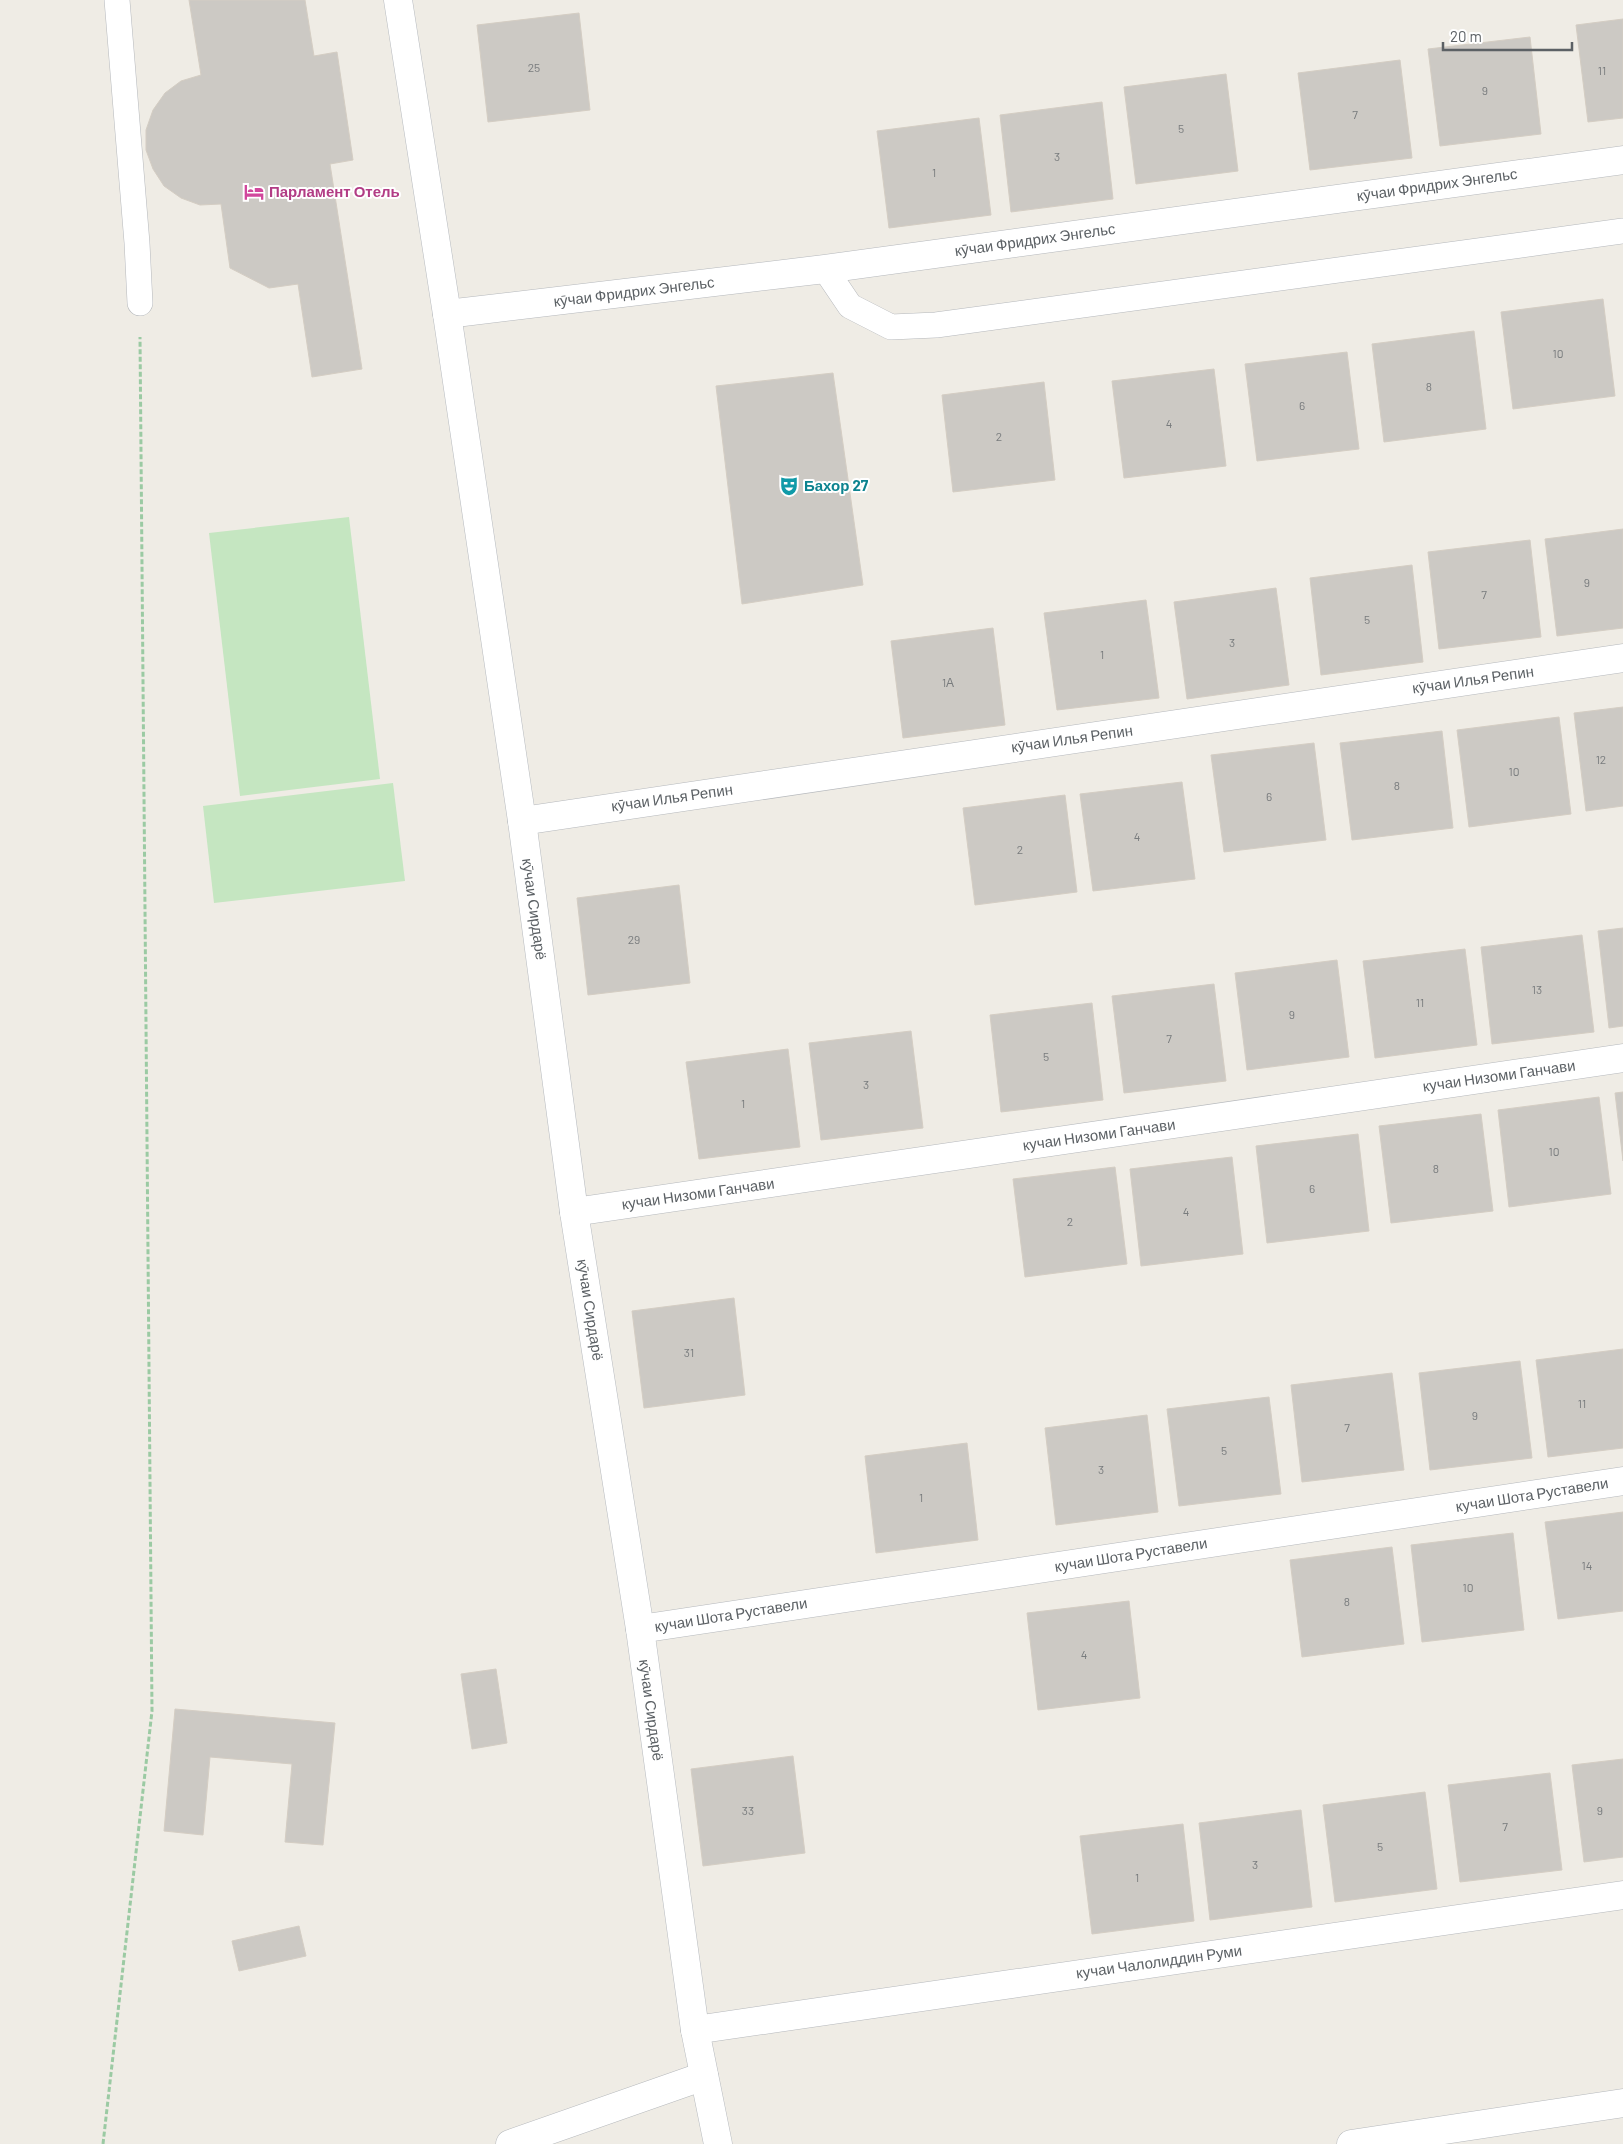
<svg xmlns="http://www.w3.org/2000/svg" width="1623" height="2144" font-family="Barlow,sans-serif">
  <rect width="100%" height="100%" fill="#efece5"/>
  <g fill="#c5e6c1">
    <path d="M349,517l31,262 -140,17 -31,-263z"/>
    <path d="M393,783l12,98 -191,22 -11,-97z"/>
  </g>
  <g fill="#ccc9c4" stroke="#d4cdc3">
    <path d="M189,0h116l9,56 23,-4 16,108 -23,4 32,205 -50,8 -14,-93 -29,4 -39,-20 -9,-64 -21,1 -19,-7 -17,-12 -11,-17 -7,-19v-20l7,-20 12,-17 16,-12 20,-6z"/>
    <path d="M579,13l11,97 -102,12 -11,-97z"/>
    <path d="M1623,19v99l-35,4 -12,-97z"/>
    <path d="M1530,37l11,97 -101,12 -12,-97z"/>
    <path d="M1400,60l12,98 -102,12 -12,-97z"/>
    <path d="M1226,74l12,97 -102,13 -12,-97z"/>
    <path d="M1102,102l11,97 -102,13 -11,-97z"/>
    <path d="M979,118l12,97 -102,13 -12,-97z"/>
    <path d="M1603,299l12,97 -102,13 -12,-97z"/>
    <path d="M1474,331l12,98 -102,13 -12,-98z"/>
    <path d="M1347,352l12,97 -102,12 -12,-97z"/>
    <path d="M1214,369l12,97 -102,12 -12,-97z"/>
    <path d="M833,373l30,212 -121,19 -26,-218z"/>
    <path d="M1044,382l11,98 -102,12 -11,-97z"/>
    <path d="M1623,529v99l-66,8 -12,-97z"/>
    <path d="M1530,540l11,97 -102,12 -11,-97z"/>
    <path d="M1412,565l11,97 -102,13 -11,-97z"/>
    <path d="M1276,588l13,97 -102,14 -13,-97z"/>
    <path d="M1146,600l13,98 -102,12 -13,-97z"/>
    <path d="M993,628l12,97 -102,13 -12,-97z"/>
    <path d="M1623,707v99l-37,5 -12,-98z"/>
    <path d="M1559,717l12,97 -102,13 -12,-97z"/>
    <path d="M1442,731l11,97 -101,12 -12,-97z"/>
    <path d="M1314,743l12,97 -102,12 -13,-97z"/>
    <path d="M1182,782l13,97 -102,12 -13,-97z"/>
    <path d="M1065,795l12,97 -102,13 -12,-97z"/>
    <path d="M679,885l11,98 -102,12 -11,-97z"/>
    <path d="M1623,928v98l-14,2 -11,-97z"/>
    <path d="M1582,935l12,97 -102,12 -11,-97z"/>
    <path d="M1465,949l12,96 -102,13 -12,-97z"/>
    <path d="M1337,960l12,97 -102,13 -12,-97z"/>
    <path d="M1214,984l12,97 -102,12 -12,-97z"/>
    <path d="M1092,1003l11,97 -102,12 -11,-97z"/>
    <path d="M911,1031l12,97 -102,12 -12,-97z"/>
    <path d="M788,1049l12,98 -101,12 -13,-97z"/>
    <path d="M1623,1092v69l-8,-68z"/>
    <path d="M1599,1097l12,97 -102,13 -11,-97z"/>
    <path d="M1481,1114l12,97 -102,12 -12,-97z"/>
    <path d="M1358,1134l11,97 -102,12 -11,-97z"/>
    <path d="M1232,1157l11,97 -102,12 -11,-97z"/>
    <path d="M1115,1167l12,97 -102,13 -12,-98z"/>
    <path d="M734,1298l11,97 -101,13 -12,-97z"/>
    <path d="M1623,1349v99l-75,9 -12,-97z"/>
    <path d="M1520,1361l12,97 -102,12 -11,-97z"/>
    <path d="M1392,1373l12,97 -102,12 -11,-97z"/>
    <path d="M1269,1397l12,97 -102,12 -12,-97z"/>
    <path d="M1147,1415l11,97 -102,13 -11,-97z"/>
    <path d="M967,1443l11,97 -102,13 -11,-97z"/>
    <path d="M1623,1512v99l-65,8 -13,-97z"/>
    <path d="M1513,1533l11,97 -102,12 -11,-97z"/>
    <path d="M1392,1547l12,97 -102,13 -12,-97z"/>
    <path d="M1129,1601l11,97 -102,12 -11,-97z"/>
    <path d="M496,1669l11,74 -35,6 -11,-75z"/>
    <path d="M175,1709l160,14 -12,122 -38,-3 7,-78 -82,-7 -7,78 -39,-4z"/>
    <path d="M793,1756l12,97 -102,13 -12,-97z"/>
    <path d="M1623,1759v98l-39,5 -12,-97z"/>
    <path d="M1550,1773l12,97 -102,12 -12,-97z"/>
    <path d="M1425,1792l12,97 -102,13 -12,-97z"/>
    <path d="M1301,1810l11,97 -102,13 -11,-97z"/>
    <path d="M1183,1824l11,97 -102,13 -12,-98z"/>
    <path d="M299,1926l7,30 -67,15 -7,-30z"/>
  </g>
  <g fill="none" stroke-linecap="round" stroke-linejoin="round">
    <defs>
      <g id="lane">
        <path d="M117,0l20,243 3,60"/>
        <path d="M825,269l25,37 41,21 45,-2 687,-94"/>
      </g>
      <g id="street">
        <path d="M447,314l378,-45 798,-109"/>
        <path d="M522,821l1101,-163"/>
        <path d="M574,1212l1049,-154"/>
        <path d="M640,1629l983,-148"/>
        <path d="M695,2030l928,-135"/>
        <path d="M510,2144l194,-68"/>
        <path d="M1351,2144l272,-41"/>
      </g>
      <path id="secondary" d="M398,0l49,314 75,507 52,391 66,417 55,401 23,114"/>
    </defs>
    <use href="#lane" stroke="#b5b8bc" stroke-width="26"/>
    <use href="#street" stroke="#b5b8bc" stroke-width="29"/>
    <use href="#secondary" stroke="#b6babf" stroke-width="29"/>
    <path stroke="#9bcaa3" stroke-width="3" stroke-dasharray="5 2.5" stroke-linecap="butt" d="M103,2144l49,-433 -12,-1374"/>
    <use href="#lane" stroke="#fff" stroke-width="25"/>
    <use href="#street" stroke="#fff" stroke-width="28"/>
    <use href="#secondary" stroke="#fff" stroke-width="28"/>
  </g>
  <defs>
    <symbol id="hotel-bare" viewBox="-9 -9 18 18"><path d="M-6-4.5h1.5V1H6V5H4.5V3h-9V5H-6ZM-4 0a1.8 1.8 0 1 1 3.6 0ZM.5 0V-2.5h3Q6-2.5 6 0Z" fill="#d1479c" stroke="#fff" stroke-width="2.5" paint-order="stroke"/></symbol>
    <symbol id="theatre-bare" viewBox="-9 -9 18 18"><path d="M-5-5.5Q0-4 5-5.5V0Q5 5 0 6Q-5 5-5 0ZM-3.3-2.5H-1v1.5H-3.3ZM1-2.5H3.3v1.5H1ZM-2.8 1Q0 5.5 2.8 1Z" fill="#0f9aa8" stroke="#fff" stroke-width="2.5" paint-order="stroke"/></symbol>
  </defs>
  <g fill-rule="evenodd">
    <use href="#hotel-bare" x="240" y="178" width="28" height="28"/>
    <use href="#theatre-bare" x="775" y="472" width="28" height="28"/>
  </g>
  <g text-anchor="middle" stroke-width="4" stroke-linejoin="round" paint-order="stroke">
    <g font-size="12" fill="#787b7d">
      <text x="534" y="72">25</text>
      <text x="1602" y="75">11</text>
      <text x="1485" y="95">9</text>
      <text x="1355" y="119">7</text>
      <text x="1181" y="133">5</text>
      <text x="1057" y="161">3</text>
      <text x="934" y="177">1</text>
      <text x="1558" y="358">10</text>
      <text x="1429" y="391">8</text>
      <text x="1302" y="410">6</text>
      <text x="1169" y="428">4</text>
      <text x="999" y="441">2</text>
      <text x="1587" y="587">9</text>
      <text x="1484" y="599">7</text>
      <text x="1367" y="624">5</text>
      <text x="1232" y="647">3</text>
      <text x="1102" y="659">1</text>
      <text x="948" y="687">1А</text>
      <text x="1601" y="764">12</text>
      <text x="1514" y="776">10</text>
      <text x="1397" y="790">8</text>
      <text x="1269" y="801">6</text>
      <text x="1137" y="841">4</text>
      <text x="1020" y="854">2</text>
      <text x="634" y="944">29</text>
      <text x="1537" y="994">13</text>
      <text x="1420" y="1007">11</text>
      <text x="1292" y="1019">9</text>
      <text x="1169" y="1043">7</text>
      <text x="1046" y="1061">5</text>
      <text x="866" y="1089">3</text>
      <text x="743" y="1108">1</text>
      <text x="1554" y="1156">10</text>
      <text x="1436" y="1173">8</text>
      <text x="1312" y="1193">6</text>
      <text x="1186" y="1216">4</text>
      <text x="1070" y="1226">2</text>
      <text x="689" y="1357">31</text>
      <text x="1582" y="1408">11</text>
      <text x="1475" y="1420">9</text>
      <text x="1347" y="1432">7</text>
      <text x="1224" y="1455">5</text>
      <text x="1101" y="1474">3</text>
      <text x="921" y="1502">1</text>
      <text x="1587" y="1570">14</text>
      <text x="1468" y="1592">10</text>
      <text x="1347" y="1606">8</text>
      <text x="1084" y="1659">4</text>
      <text x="748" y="1815">33</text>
      <text x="1600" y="1815">9</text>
      <text x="1505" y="1831">7</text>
      <text x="1380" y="1851">5</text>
      <text x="1255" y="1869">3</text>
      <text x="1137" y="1882">1</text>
    </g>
    <g font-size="15" fill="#5c6165" stroke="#fff">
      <text transform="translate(1437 185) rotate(-8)" y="5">кӯчаи Фридрих Энгельс</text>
      <text transform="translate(1035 240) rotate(-8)" y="5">кӯчаи Фридрих Энгельс</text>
      <text transform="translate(634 292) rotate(-7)" y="5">кӯчаи Фридрих Энгельс</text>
      <text transform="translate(1473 680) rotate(-8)" y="5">кӯчаи Илья Репин</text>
      <text transform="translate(1072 739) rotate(-8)" y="5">кӯчаи Илья Репин</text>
      <text transform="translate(672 798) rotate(-8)" y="5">кӯчаи Илья Репин</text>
      <text transform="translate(534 909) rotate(82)" y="5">кӯчаи Сирдарё</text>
      <text transform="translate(1499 1076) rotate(-8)" y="5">кучаи Низоми Ганчави</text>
      <text transform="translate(1099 1135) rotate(-8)" y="5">кучаи Низоми Ганчави</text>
      <text transform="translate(698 1194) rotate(-8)" y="5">кучаи Низоми Ганчави</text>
      <text transform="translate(590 1310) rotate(81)" y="5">кӯчаи Сирдарё</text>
      <text transform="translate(1532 1495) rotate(-9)" y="5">кучаи Шота Руставели</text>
      <text transform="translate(1131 1555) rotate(-9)" y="5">кучаи Шота Руставели</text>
      <text transform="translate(731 1615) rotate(-9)" y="5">кучаи Шота Руставели</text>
      <text transform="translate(651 1710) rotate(82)" y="5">кӯчаи Сирдарё</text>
      <text transform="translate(1159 1962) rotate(-8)" y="5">кучаи Чалолиддин Руми</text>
    </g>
    <g font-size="15" font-weight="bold" fill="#b23c85" stroke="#fff" text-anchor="start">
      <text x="269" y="197">Парламент Отель</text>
    </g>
    <g font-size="15" font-weight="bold" fill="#0d838f" stroke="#fff" text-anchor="start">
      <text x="804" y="491">Бахор 27</text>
    </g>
  </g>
  <path d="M1443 42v8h129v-8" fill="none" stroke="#5c6165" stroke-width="2.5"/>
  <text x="1450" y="42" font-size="15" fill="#5c6165" stroke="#ffffff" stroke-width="4" paint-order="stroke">20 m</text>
</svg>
